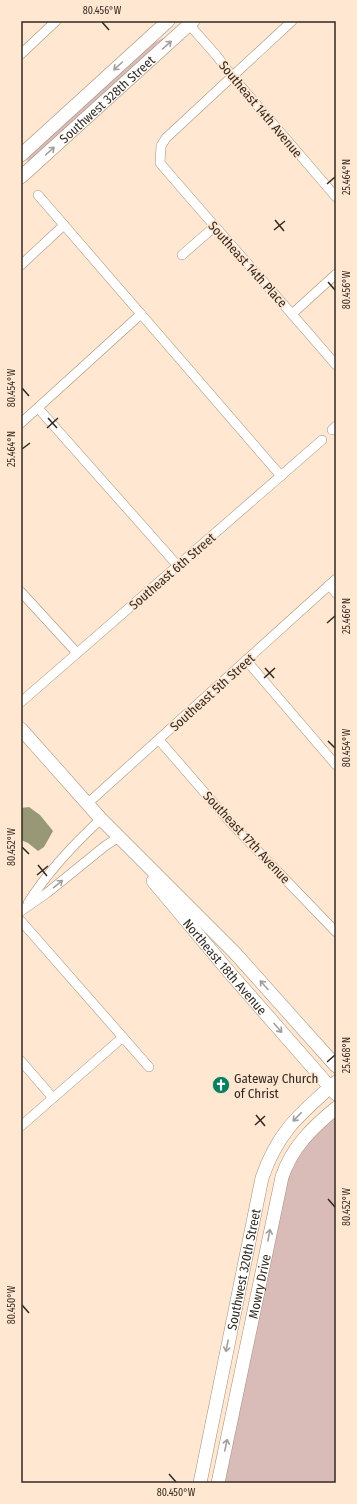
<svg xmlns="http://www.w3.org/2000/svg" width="357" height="1504" font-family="'Fira Sans Condensed',sans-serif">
  <rect width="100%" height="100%" fill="#ffe7d1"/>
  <g fill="#d9bbb8">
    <path d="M163,38l1,2 -135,122 -2,-2 7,-10 118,-106z"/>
    <path d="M334,1117h2v366h-112l52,-255 14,-56 15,-27z"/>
  </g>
  <path fill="#989776" d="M29,807l11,8 13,16 -9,16 -6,4 -10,-8 -7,-3v-32z"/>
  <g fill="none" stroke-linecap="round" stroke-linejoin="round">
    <defs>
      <g id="street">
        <path d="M186,21l30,34 16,21 104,121"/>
        <path d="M292,21l-126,117 -5,8 -1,17c58,68 118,134 176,202"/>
        <path d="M21,54l35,-33"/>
        <path d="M38,195l243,281"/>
        <path d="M182,255l32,-28"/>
        <path d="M21,265l43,-40"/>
        <path d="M292,314l44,-40"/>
        <path d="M38,408l140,158"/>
        <path d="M21,423l120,-109"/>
        <path d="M332,430l4,-4"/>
        <path d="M329,585l7,8"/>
        <path d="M21,592l56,61"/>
        <path d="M246,660l90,105"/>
        <path d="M21,702l301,-262"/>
        <path d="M159,740l72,83 105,109"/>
        <path d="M87,804l249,-225"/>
        <path d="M28,903c19,-30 47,-60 73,-84"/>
        <path d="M21,911l26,-18 58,-47 14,-9"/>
        <path d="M21,921l128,146"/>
        <path d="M21,1061l32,37"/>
        <path d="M21,1126l102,-89"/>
      </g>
      <g id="secondary">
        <path d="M21,155l147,-134"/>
        <path id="s1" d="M21,177l172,-156"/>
        <path d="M21,729l80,90 133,133 102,114"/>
        <path id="s2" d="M153,881l77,92 106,121"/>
        <path id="s3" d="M200,1483l62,-305c16,-47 38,-64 74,-96"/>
        <path id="s4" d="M218,1483l64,-306c10,-30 30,-49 54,-69"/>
      </g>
    </defs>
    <use href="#street" stroke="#a5907b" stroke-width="10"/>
    <use href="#secondary" stroke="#a5907b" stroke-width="14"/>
    <use href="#street" stroke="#fff" stroke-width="9"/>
    <use href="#secondary" stroke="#fff" stroke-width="13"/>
  </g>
  <defs><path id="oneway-shaft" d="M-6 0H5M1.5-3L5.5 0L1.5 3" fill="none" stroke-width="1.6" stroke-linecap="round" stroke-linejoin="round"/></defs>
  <g stroke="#a39f9b">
    <use href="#oneway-shaft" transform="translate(167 45) rotate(-42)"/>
    <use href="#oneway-shaft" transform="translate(118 66) rotate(138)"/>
    <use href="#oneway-shaft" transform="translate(50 151) rotate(-42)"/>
    <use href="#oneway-shaft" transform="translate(58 884) rotate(-39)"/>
    <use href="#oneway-shaft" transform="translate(264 985) rotate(-132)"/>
    <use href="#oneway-shaft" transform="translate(278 1028) rotate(49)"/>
    <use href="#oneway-shaft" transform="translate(297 1117) rotate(134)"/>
    <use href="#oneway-shaft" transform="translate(269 1235) rotate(-79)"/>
    <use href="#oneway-shaft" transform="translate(227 1346) rotate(101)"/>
    <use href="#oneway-shaft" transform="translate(226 1445) rotate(-78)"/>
  </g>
  <path fill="none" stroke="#322920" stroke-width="1.5" d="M102,22l7,8M327,184l8,-7M275,220l9,11M274,230l11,-9M328,282l7,8M22,388l7,8M48,418l9,10M47,428l11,-10M22,449l8,-6M327,623l8,-7M265,668l9,10M264,678l11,-10M328,741l7,7M22,847l7,7M38,865l9,11M37,875l11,-9M327,1062l8,-7M256,1115l9,11M255,1125l10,-9M328,1199l7,8M22,1305l7,8M169,1474l7,8"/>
  <defs>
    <symbol id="church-disc" viewBox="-11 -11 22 22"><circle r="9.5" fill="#03805f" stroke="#ffe7d1"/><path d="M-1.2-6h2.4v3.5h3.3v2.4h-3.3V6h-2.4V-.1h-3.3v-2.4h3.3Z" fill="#fff"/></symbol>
  </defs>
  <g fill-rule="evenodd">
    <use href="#church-disc" x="211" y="1075" width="20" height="20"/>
  </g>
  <g text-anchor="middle" stroke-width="3.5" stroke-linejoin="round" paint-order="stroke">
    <g font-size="13" fill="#322920" stroke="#ffe7d1">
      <text dy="5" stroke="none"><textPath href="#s1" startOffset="116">Southwest 328th Street</textPath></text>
      <text transform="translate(261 109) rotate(50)" y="5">Southeast 14th Avenue</text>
      <text transform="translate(248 264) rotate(48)" y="5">Southeast 14th Place</text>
      <text transform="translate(172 571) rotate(-41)" y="5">Southeast 6th Street</text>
      <text transform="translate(212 692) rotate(-42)" y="5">Southeast 5th Street</text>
      <text transform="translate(247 837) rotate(47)" y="5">Southeast 17th Avenue</text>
      <text dy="5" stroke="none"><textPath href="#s2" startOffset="112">Northeast 18th Avenue</textPath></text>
      <text dy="5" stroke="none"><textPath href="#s3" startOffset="218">Southwest 320th Street</textPath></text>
      <text dy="5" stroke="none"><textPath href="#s4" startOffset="201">Mowry Drive</textPath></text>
    </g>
    <g font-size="13" fill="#322920" stroke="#ffe7d1" text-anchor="start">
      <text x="234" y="1083">Gateway Church<tspan x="234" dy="15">of Christ</tspan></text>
    </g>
  </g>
  <rect width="357" height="1504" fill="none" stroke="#ffe7d1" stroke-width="44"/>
  <rect x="22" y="22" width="313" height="1460" fill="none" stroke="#322920" stroke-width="1.5"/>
  <g font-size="10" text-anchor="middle" fill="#322920">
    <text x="102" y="14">80.456°W</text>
    <text transform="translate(346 177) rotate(-90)" y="4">25.464°N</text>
    <text transform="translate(346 290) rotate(-90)" y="4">80.456°W</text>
    <text transform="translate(11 388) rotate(-90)" y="4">80.454°W</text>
    <text transform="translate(11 449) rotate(-90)" y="4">25.464°N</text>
    <text transform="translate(346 616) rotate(-90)" y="4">25.466°N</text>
    <text transform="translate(346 748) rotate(-90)" y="4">80.454°W</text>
    <text transform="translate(11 847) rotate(-90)" y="4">80.452°W</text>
    <text transform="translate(346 1055) rotate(-90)" y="4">25.468°N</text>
    <text transform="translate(346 1207) rotate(-90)" y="4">80.452°W</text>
    <text transform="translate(11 1305) rotate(-90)" y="4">80.450°W</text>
    <text x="176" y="1496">80.450°W</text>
  </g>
</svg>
